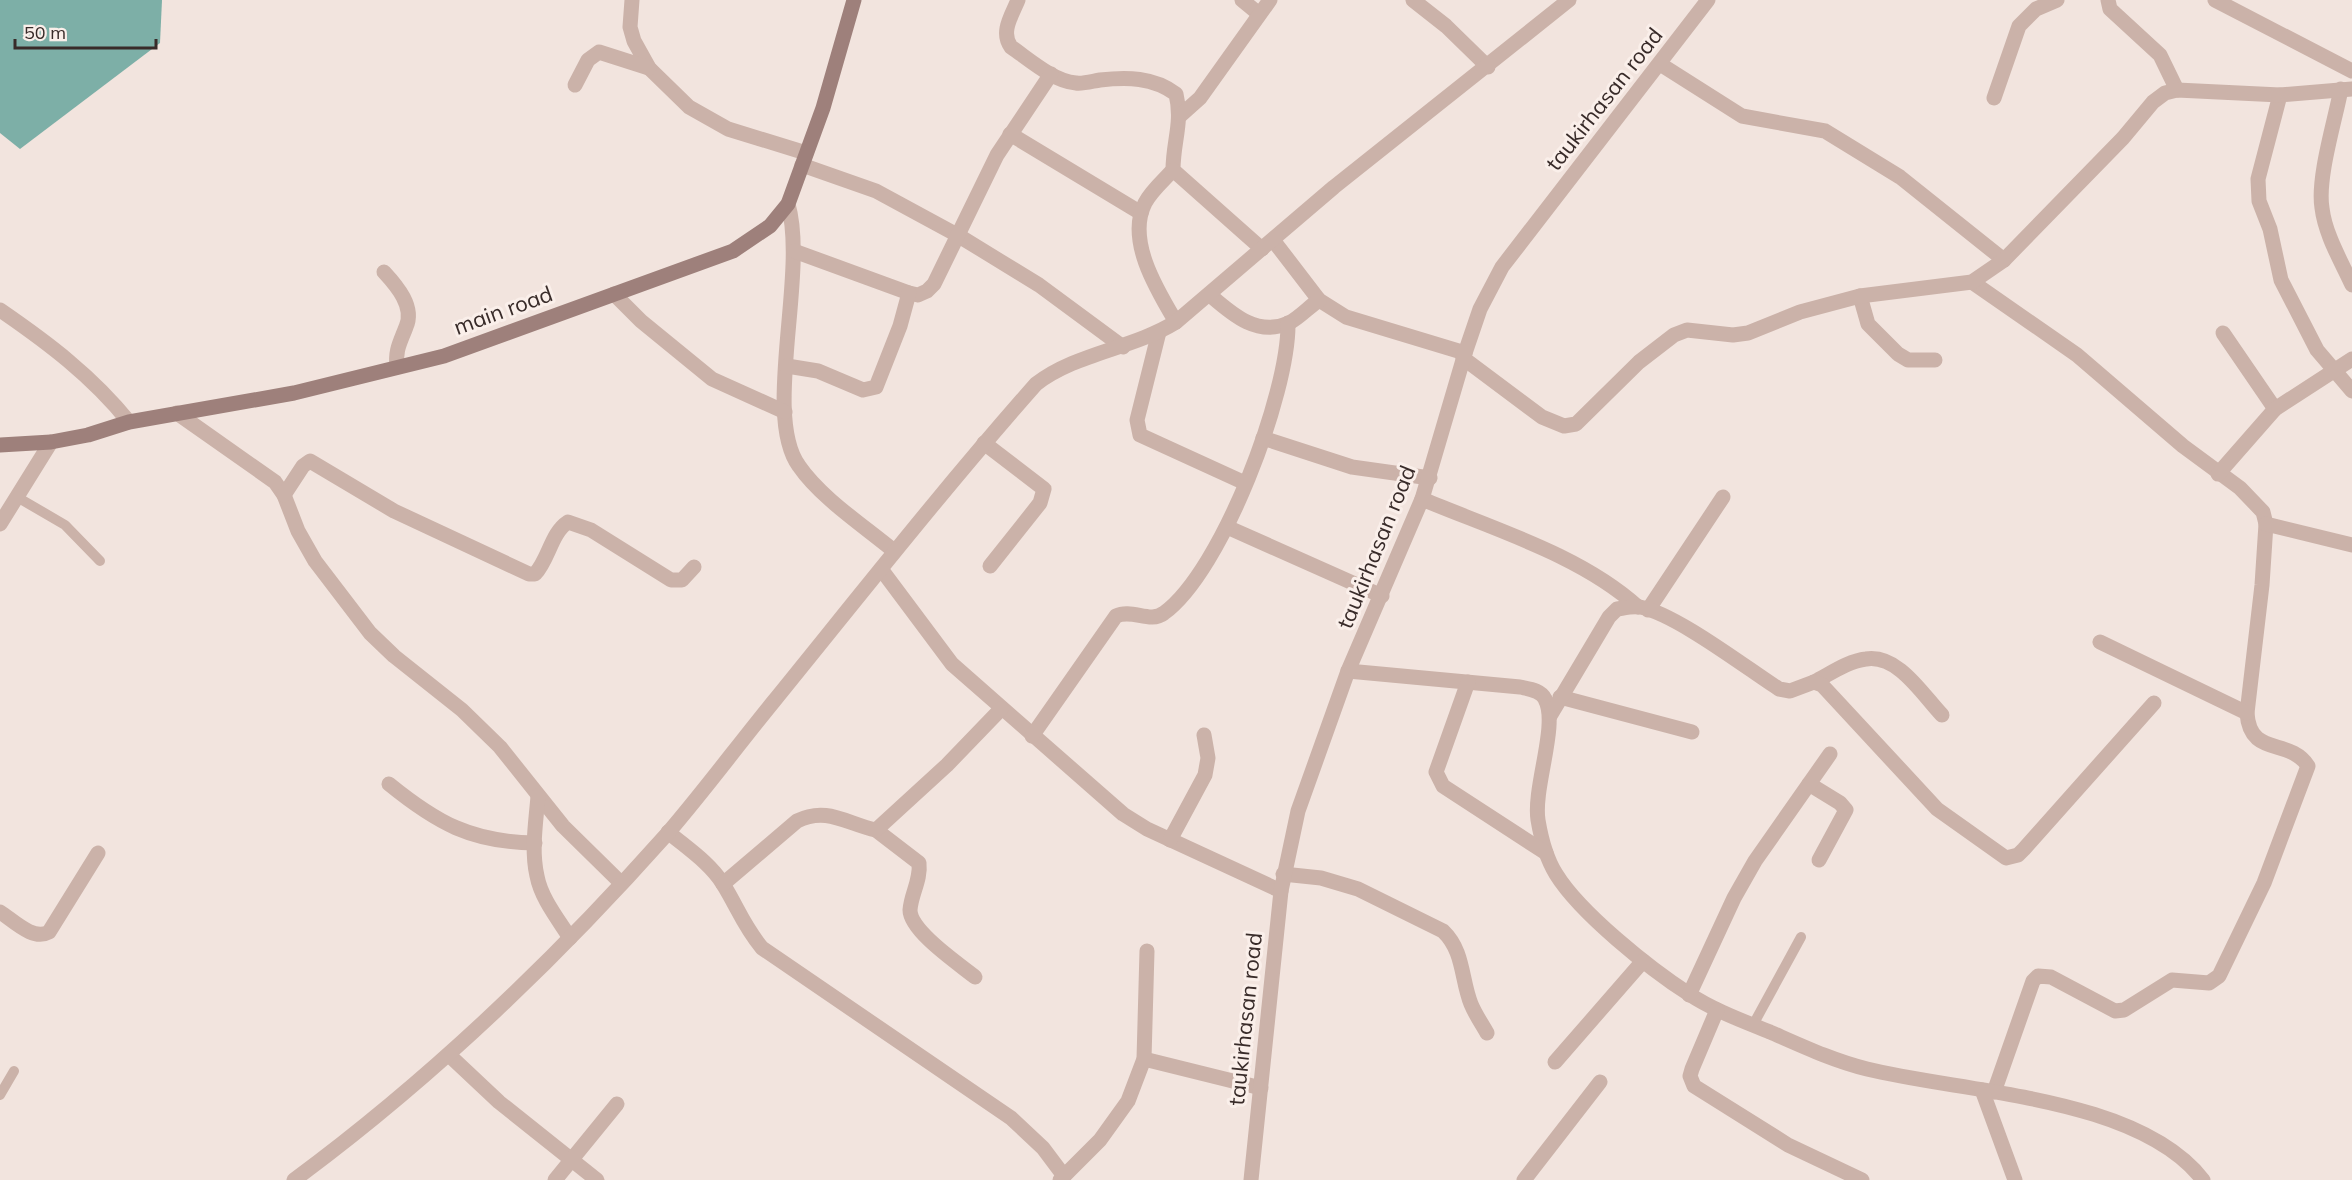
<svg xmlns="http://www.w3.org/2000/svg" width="2352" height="1180" font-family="Mulish,sans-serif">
  <rect width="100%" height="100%" fill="#f2e4de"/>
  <path fill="#7dafa7" d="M0,0h162l-2,43 -140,106 -20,-16z"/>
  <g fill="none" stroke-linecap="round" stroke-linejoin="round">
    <g stroke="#cbb2a9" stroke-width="10">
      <path d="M17,497l48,28 35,36"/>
      <path d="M1753,1025l48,-88"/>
      <path d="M0,1095l14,-24"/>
    </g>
    <g stroke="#cbb2a9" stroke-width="15">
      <path d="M632,0l-2,27 4,14 15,27 40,39 39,22 78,24"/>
      <path d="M1018,0c-6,15 -18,32 -7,47 19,13 42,34 65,36 7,1 17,-2 24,-3 27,-3 53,-3 76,14 7,29 -3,47 -3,76l89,79"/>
      <path d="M1242,0l17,14"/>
      <path d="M1413,0l33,26 42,41"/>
      <path d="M2108,0l2,9 50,46 17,35"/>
      <path d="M2215,0l137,71"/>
      <path d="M1660,64l82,52 83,15 75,46 104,83"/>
      <path d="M575,85l13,-25 11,-8 50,16"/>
      <path d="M2341,89c-6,32 -24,89 -19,119 3,26 19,53 30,77"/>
      <path d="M2280,95l-22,84 1,22 11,28 11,51 36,70 35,41"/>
      <path d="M1994,98l25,-72 17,-17 21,-9"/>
      <path d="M1181,115l19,-17 70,-98"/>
      <path d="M1010,134l131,79"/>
      <path d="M802,165l74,26 83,45 80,49 84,62"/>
      <path d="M1173,170c-9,10 -22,21 -28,33 -19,37 12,87 31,119"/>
      <path d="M788,204c20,70 -26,211 11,262 22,32 65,60 95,85"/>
      <path d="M1273,240l46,60 27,17 119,36"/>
      <path d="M794,251l115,42 9,2 9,-4 7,-7 63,-129 54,-81"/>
      <path d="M384,272c13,14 31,35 22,55 -6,16 -11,23 -9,40"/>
      <path d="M1972,282l105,73 106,91 57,42 23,24 3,12 -4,61 -15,128c3,45 42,24 61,53l-44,117 -45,93 -10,7 -37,-3 -48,30 -9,1 -64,-34 -13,-1 -5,5 -39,111"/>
      <path d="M614,294l27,27 71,58 73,33"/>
      <path d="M1210,295c22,19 47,42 79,28 10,-5 20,-16 30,-23"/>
      <path d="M1860,296l8,28 30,30 10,6h27"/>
      <path d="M0,310c48,33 92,66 129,112"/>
      <path d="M1159,332l-22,88 3,15 105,48"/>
      <path d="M2223,333l52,76"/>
      <path d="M1463,358l79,59 22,9 12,-2 63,-62 35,-27 13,-5 46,5 15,-2 52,-21 60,-16 112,-14 32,-22 119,-122 30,-36 12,-9 12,-3 103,5 72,-6"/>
      <path d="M787,366l31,5 45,19 13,-3 24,-61 9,-33"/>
      <path d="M177,413l98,69 9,13 14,36 17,30 55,72 24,23 68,54 38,37 63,79 58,57"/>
      <path d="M1263,438l89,29 78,11"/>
      <path d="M984,443l60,46 -4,14 -50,63"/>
      <path d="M2218,474l57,-65 77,-50"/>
      <path d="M284,495l19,-29 7,-5 84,50 135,63h6c14,-15 16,-41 33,-52l23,8 80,50h11l12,-13"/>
      <path d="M1422,499c71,30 159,56 216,108"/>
      <path d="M0,524l51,-82"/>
      <path d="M2266,524l86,21"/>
      <path d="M1227,527l155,69"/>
      <path d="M881,569l71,95 171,150 24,15 134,62"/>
      <path d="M1648,610l75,-113"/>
      <path d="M2100,642l147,71"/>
      <path d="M1348,671l172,16c9,2 21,3 25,12 14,25 -12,88 -7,121 3,18 8,38 18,54 24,39 94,95 133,120 24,16 54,27 81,38 32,14 64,29 97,37 97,24 271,27 336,111"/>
      <path d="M1468,682l-32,90 7,14 103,67"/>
      <path d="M1814,682c16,-8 34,-21 52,-23 32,-5 56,35 76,56"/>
      <path d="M1560,697l132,35"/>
      <path d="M1550,716l59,-99 8,-8c7,-1 15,-3 23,-2 36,7 105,60 139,82l11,2 24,-9 8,3 115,124 69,49 12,-3 6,-6 130,-146"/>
      <path d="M1032,736l84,-120c16,-8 34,8 48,-3 58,-42 125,-220 124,-290"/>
      <path d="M389,784c48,39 82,58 146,59"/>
      <path d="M1809,784l31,19 6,7 -27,50"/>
      <path d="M538,796c-2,26 -7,54 -1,80 4,22 21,43 33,62"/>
      <path d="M876,830l43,33c2,17 -8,31 -9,47 0,21 49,54 65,67"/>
      <path d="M668,832c19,16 42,31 55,52 15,24 20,41 39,64l249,170 32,30 21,28"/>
      <path d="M1170,840l35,-65 3,-17 -4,-23"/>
      <path d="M1283,874l38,4 37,11 85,42c21,20 18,48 28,73 4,10 11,20 16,29"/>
      <path d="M723,884l74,-63c30,-15 50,3 79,9l71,-65 54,-56"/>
      <path d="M0,912c14,9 33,29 49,20l49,-79"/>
      <path d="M1689,995l45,-97 21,-37 75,-107"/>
      <path d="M1717,1010l-25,59 -2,7 4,10 94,59 74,35"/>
      <path d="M449,1055l50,47 98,78"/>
      <path d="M1144,1059l117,29"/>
      <path d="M1555,1062l88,-101"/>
      <path d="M1982,1090l33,90"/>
      <path d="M294,1180c137,-101 260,-219 373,-346 37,-43 71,-89 107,-133 86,-106 171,-214 262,-317 40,-31 96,-35 140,-62l158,-135 235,-187"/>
      <path d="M555,1180l62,-76"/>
      <path d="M1060,1180l40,-40 28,-39 16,-42 3,-108"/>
      <path d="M1524,1180l76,-98"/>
    </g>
    <path stroke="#cbb2a9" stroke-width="15" d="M1251,1180l30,-289 17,-80 50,-140 74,-172 43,-146 15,-44 22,-42 206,-267"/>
    <path stroke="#9e807b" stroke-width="15" d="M0,445l51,-3 37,-7 41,-13 165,-29 150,-37 289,-105 37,-25 18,-22 35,-96 31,-108"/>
  </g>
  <g text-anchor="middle" stroke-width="6" stroke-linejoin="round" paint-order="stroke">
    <g font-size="22" fill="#382b29" stroke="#faefea">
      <text transform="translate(1604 99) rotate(-52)" y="8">taukirhasan road</text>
      <text transform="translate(503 310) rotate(-20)" y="8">main road</text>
      <text transform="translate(1376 547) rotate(-68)" y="8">taukirhasan road</text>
      <text transform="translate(1245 1019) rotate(-84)" y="8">taukirhasan road</text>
    </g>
  </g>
  <path d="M15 39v9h141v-9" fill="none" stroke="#382b29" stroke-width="3"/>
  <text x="24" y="39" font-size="18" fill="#382b29" stroke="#faefea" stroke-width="4.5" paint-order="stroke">50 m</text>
</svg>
